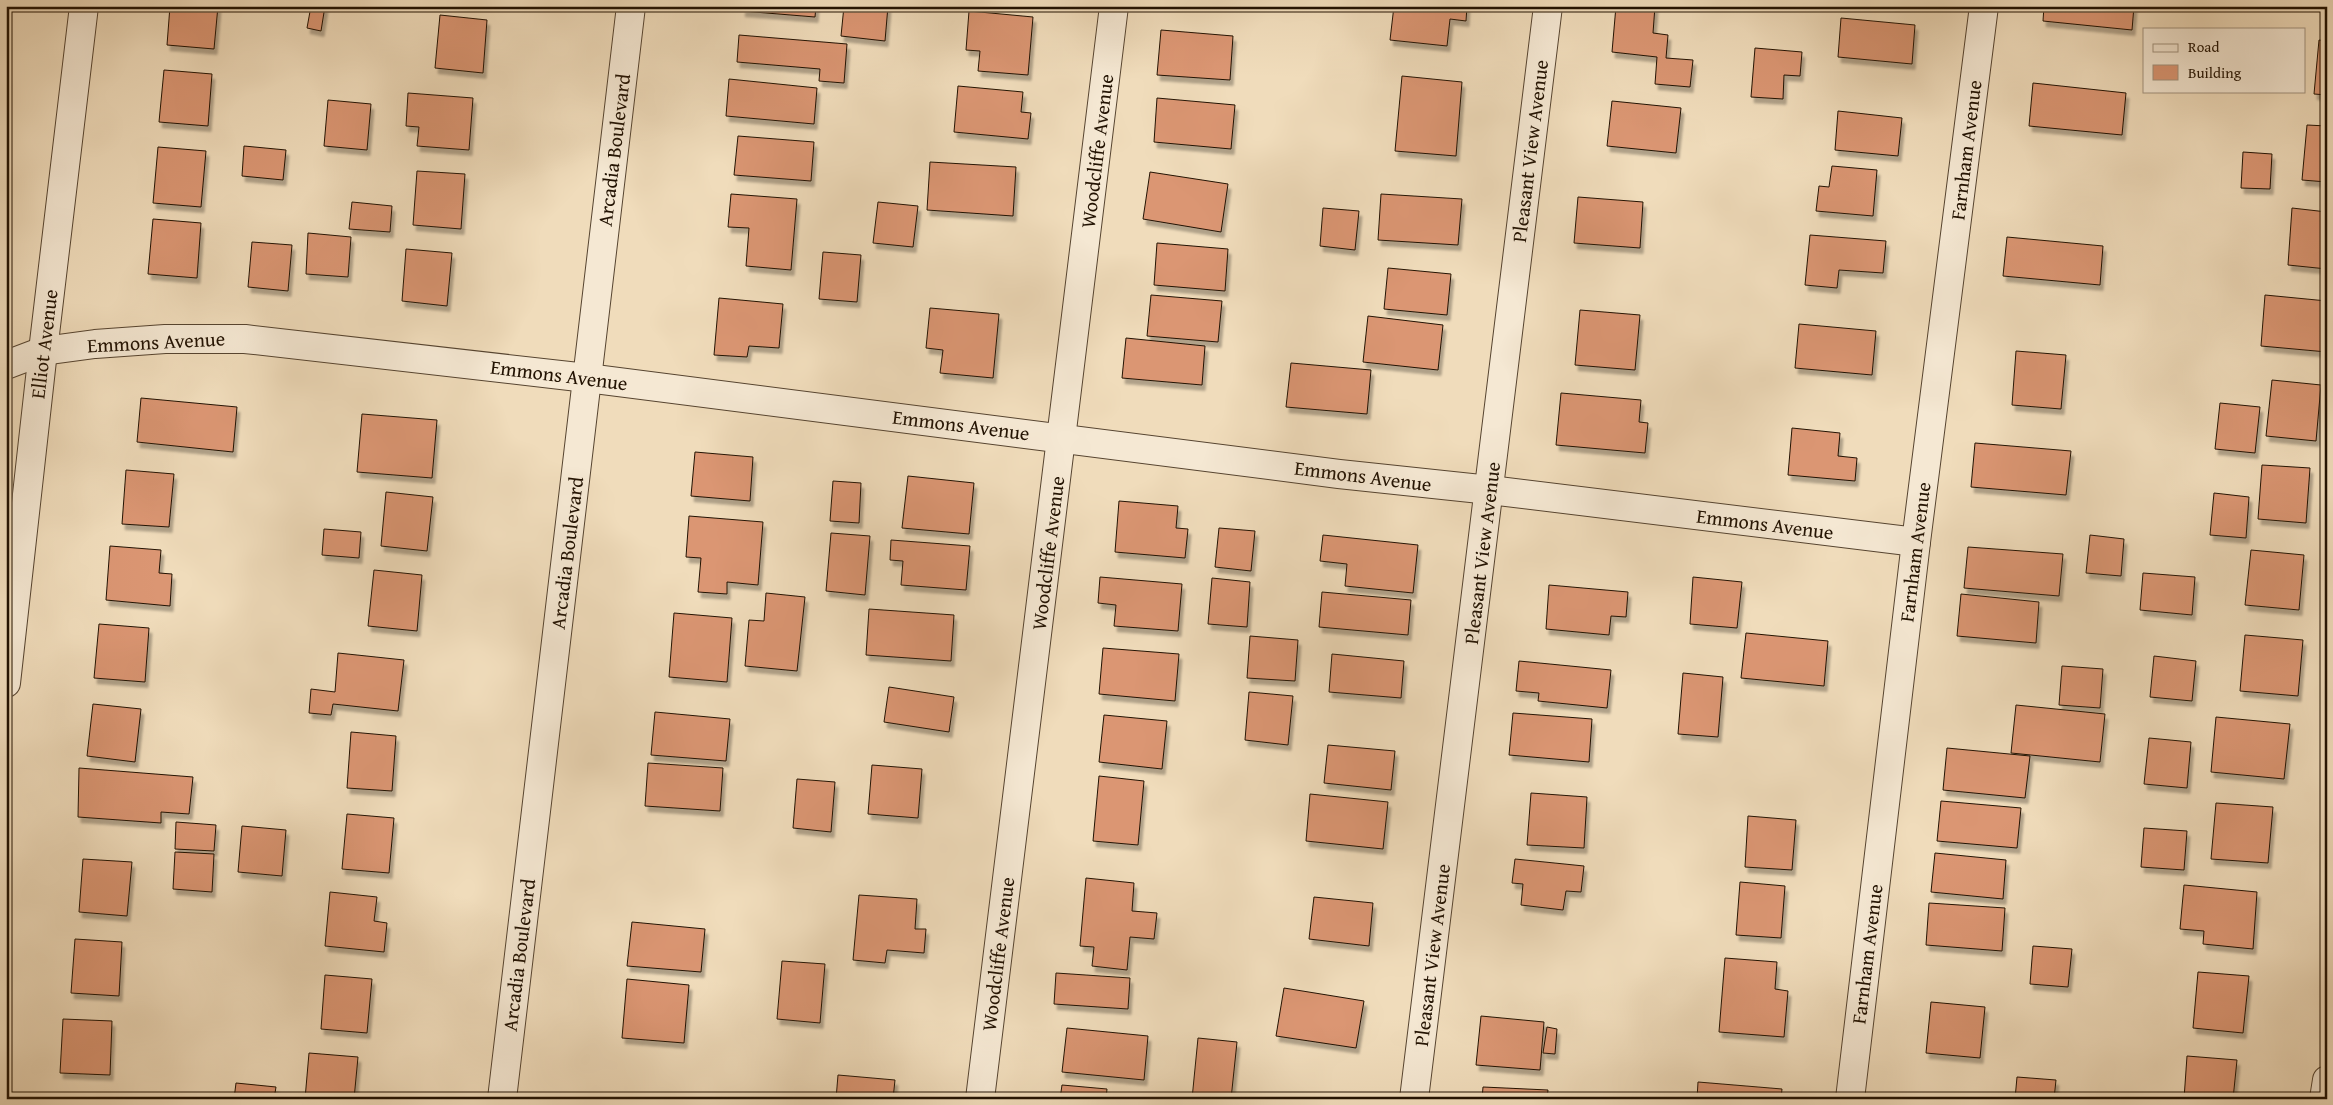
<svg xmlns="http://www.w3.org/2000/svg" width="2333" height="1105" font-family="'Gentium Book Plus',serif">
  <defs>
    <filter id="shadow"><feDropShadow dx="3" dy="5.5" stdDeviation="1" flood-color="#0004"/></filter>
  </defs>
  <rect width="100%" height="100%" fill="#f0dcbb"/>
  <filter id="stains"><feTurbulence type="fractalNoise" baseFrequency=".004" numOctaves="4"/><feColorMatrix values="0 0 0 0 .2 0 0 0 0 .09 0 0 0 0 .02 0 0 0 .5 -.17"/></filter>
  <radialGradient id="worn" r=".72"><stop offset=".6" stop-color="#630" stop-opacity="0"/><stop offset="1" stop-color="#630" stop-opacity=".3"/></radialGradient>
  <g fill="#db9673" stroke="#221202" filter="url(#shadow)">
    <path d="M170,6h48l-4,43 -47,-4z"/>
    <path d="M311,6h14l-4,25 -14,-3z"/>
    <path d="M743,6h73l-1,11 -73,-6z"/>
    <path d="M844,6h44l-3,35 -44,-5z"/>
    <path d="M1394,6h73l-1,15 -16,-2 -3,27 -57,-6z"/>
    <path d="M1616,6h39l-2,27 15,2 -2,23 27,2 -3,27 -35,-3 2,-27 -45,-5z"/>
    <path d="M2044,6h90l-2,24 -89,-9z"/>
    <path d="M969,11l64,6 -5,58 -50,-4 2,-20 -14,-1z"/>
    <path d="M440,15l47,5 -4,53 -48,-5z"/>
    <path d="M1841,18l74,7 -3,39 -74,-7z"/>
    <path d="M1161,30l72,6 -3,44 -73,-5z"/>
    <path d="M739,35l108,9 -3,39 -25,-2 1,-12 -83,-7z"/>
    <path d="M2319,40l8,1v54l-13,-1z"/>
    <path d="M1755,48l47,4 -2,24 -16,-1 -1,24 -32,-2z"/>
    <path d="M164,70l48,4 -4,52 -49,-4z"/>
    <path d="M1402,76l60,6 -6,74 -61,-5z"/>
    <path d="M729,79l88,9 -3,36 -88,-8z"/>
    <path d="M2033,83l93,10 -4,42 -93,-9z"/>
    <path d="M958,86l65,6 -2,20 10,1 -3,26 -74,-7z"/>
    <path d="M408,93l65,5 -4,52 -52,-4 2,-19 -13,-1z"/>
    <path d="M1157,98l78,7 -4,44 -77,-7z"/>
    <path d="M328,100l43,4 -4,46 -43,-4z"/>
    <path d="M1612,101l69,7 -5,45 -69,-7z"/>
    <path d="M1838,111l64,7 -4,38 -63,-6z"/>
    <path d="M2307,125l20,1v56l-25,-2z"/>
    <path d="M738,136l76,6 -3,39 -77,-6z"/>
    <path d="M244,146l42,4 -3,30 -41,-4z"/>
    <path d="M158,147l48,4 -5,56 -48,-4z"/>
    <path d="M2243,152l29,2 -2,35 -29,-1z"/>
    <path d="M930,162l86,5 -3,49 -86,-6z"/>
    <path d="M1832,166l45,4 -4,46 -57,-5 3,-25 10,1z"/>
    <path d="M417,171l48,3 -4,55 -48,-4z"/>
    <path d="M1150,172l78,12 -7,48 -78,-13z"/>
    <path d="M731,194l66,5 -6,71 -45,-4 3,-38 -21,-1z"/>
    <path d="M1381,194l81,5 -4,46 -80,-5z"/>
    <path d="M1578,197l65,5 -3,46 -66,-5z"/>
    <path d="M352,202l40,4 -2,26 -41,-3z"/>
    <path d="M878,202l40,4 -5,41 -40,-4z"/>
    <path d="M1323,208l36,3 -4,39 -35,-4z"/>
    <path d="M2292,208l35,4v57l-39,-4z"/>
    <path d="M153,219l48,4 -4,55 -49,-4z"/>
    <path d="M308,233l43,4 -3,40 -42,-3z"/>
    <path d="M1810,235l76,6 -3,32 -44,-3 -2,18 -32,-3z"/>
    <path d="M2007,237l96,9 -3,39 -97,-9z"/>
    <path d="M252,242l40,3 -4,46 -40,-4z"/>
    <path d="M1157,243l71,6 -3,42 -71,-6z"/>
    <path d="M406,249l46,4 -5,53 -45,-5z"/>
    <path d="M823,252l38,3 -4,47 -38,-3z"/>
    <path d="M1388,268l63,6 -4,41 -63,-6z"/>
    <path d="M1151,295l71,6 -4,41 -71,-6z"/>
    <path d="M2265,295l62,6v51l-66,-6z"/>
    <path d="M719,298l64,6 -4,44 -30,-2 -2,11 -33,-2z"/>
    <path d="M930,308l69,6 -6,64 -53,-5 3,-23 -17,-2z"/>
    <path d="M1580,310l60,5 -5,55 -60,-5z"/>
    <path d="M1368,316l75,9 -5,45 -75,-8z"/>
    <path d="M1799,324l77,7 -4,44 -77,-7z"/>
    <path d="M1126,338l79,8 -3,39 -80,-7z"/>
    <path d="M2016,351l50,4 -5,54 -49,-4z"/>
    <path d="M1291,363l80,7 -4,44 -81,-7z"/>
    <path d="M2272,380l49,5 -5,56 -50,-5z"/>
    <path d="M1561,393l80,7 -2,22 9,1 -3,30 -89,-8z"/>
    <path d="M141,398l96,9 -4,45 -96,-10z"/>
    <path d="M2220,403l40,4 -5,46 -40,-4z"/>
    <path d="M362,414l75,6 -5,58 -75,-6z"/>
    <path d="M1792,428l48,5 -2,23 19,2 -2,23 -67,-6z"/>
    <path d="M1975,443l96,8 -5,44 -95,-8z"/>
    <path d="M695,452l58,5 -3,44 -59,-5z"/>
    <path d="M2262,465l48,3 -4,55 -48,-4z"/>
    <path d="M126,470l48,4 -5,53 -47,-3z"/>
    <path d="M908,476l66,7 -5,51 -67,-6z"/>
    <path d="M833,481l28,2 -2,40 -29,-2z"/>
    <path d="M386,492l47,5 -6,54 -46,-5z"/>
    <path d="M2214,493l35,4 -3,41 -36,-3z"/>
    <path d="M1119,501l59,5 -2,22 12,1 -3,29 -70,-6z"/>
    <path d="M689,516l74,6 -5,63 -31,-3v12l-29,-2 3,-34 -15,-1z"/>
    <path d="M1219,528l36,3 -4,40 -36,-4z"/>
    <path d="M324,529l37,3 -2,26 -37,-3z"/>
    <path d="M831,533l39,3 -5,59 -39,-4z"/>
    <path d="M1323,535l95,10 -5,48 -68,-7 2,-22 -27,-3z"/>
    <path d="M2090,535l34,4 -3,37 -35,-3z"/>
    <path d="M891,540l79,6 -4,44 -65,-5 2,-24 -13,-1z"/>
    <path d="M110,546l51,4 -2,23 13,1 -2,32 -64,-6z"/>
    <path d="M1968,547l95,7 -4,42 -95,-8z"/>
    <path d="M2251,550l53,5 -5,55 -54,-5z"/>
    <path d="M374,570l48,5 -5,56 -49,-5z"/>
    <path d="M2143,573l52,4 -3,38 -52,-5z"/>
    <path d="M1100,577l82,7 -4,47 -64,-5 2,-21 -18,-2z"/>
    <path d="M1693,577l49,5 -5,46 -47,-4z"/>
    <path d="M1212,578l38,4 -3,45 -39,-3z"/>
    <path d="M1549,585l79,7 -2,25 -15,-1 -2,19 -63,-6z"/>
    <path d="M1322,592l89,8 -3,35 -89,-8z"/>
    <path d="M766,593l39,4 -8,74 -52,-5 4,-46 15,1z"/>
    <path d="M1961,594l78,8 -3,41 -79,-7z"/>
    <path d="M869,609l85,6 -3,46 -85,-6z"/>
    <path d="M674,613l58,5 -5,64 -58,-5z"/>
    <path d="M99,624l50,4 -4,54 -51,-4z"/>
    <path d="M1746,633l82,8 -4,45 -83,-8z"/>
    <path d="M2245,635l58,5 -5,56 -58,-5z"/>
    <path d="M1250,636l48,4 -3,41 -48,-3z"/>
    <path d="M1103,648l76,6 -4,47 -76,-7z"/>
    <path d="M338,653l66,7 -6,51 -65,-7 -2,11 -22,-2 2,-24 24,3z"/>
    <path d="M1332,654l72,7 -3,37 -72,-6z"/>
    <path d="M2154,656l42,5 -4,40 -42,-4z"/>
    <path d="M1519,661l92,9 -4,38 -69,-7 1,-8 -23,-2z"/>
    <path d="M2062,666l41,3 -3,39 -41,-3z"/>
    <path d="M1683,673l40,4 -5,60 -40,-3z"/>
    <path d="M889,687l65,10 -5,35 -65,-10z"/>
    <path d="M1249,692l44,4 -5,49 -43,-5z"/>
    <path d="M93,704l48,5 -6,53 -48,-6z"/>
    <path d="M2016,705l89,9 -5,48 -89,-9z"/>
    <path d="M655,712l75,7 -4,42 -75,-6z"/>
    <path d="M1513,713l79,6 -3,43 -80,-7z"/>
    <path d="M1104,715l63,6 -5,48 -63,-7z"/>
    <path d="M2216,717l74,7 -6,55 -73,-7z"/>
    <path d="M351,732l45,4 -4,55 -45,-3z"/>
    <path d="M2149,738l42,4 -4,46 -43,-4z"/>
    <path d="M1328,745l67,6 -4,39 -67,-7z"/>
    <path d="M1947,748l83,8 -5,42 -82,-8z"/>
    <path d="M648,763l75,5 -3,43 -75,-5z"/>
    <path d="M872,765l50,4 -4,49 -50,-4z"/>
    <path d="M79,768l114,9 -4,37 -28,-2v11l-83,-6z"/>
    <path d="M1099,776l45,5 -6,64 -45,-4z"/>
    <path d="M797,779l38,3 -4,50 -38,-4z"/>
    <path d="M1531,793l56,4 -3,51 -57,-3z"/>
    <path d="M1310,794l78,8 -5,47 -77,-8z"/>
    <path d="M1941,801l80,7 -4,40 -80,-7z"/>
    <path d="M2216,803l57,4 -5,56 -57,-4z"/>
    <path d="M347,814l47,4 -5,55 -47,-4z"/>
    <path d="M1748,816l48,4 -4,50 -47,-3z"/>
    <path d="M176,822l40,3 -2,26 -39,-2z"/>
    <path d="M242,826l44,4 -4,46 -44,-4z"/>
    <path d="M2144,828l43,3 -3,39 -43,-3z"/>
    <path d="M175,852l39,2 -2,38 -39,-3z"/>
    <path d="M1935,853l71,7 -3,39 -72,-7z"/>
    <path d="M83,859l49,3 -5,54 -48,-4z"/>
    <path d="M1515,859l69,7 -3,26 -15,-1 -3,19 -42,-5 2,-21 -11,-1z"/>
    <path d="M1086,878l48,5 -2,28 25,2 -3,26 -24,-2 -3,33 -35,-4 2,-19 -14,-1z"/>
    <path d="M1740,882l45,4 -4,52 -45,-3z"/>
    <path d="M2184,885l73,7 -4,57 -50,-5 1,-13 -24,-2z"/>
    <path d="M330,892l47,5 -3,24 13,2 -3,29 -59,-6z"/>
    <path d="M859,895l58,4 -2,30h11l-2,24 -37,-3 -2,13 -32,-3z"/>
    <path d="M1314,897l59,6 -4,43 -60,-7z"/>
    <path d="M1929,903l76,5 -3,43 -76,-6z"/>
    <path d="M632,922l73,7 -4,43 -74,-6z"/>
    <path d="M75,939l47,3 -3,54 -48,-3z"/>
    <path d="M2033,946l39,3 -4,38 -38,-3z"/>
    <path d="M1725,958l52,4 -2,27 13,2 -4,46 -65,-5z"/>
    <path d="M782,961l43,3 -5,59 -43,-4z"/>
    <path d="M2198,972l51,4 -6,57 -50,-5z"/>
    <path d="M1056,973l74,5 -2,31 -74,-5z"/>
    <path d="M325,975l47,4 -5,54 -46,-4z"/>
    <path d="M627,979l62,6 -5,58 -62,-5z"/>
    <path d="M1284,988l80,13 -8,47 -80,-12z"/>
    <path d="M1931,1002l54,5 -5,51 -54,-5z"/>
    <path d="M1481,1016l63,6 -4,48 -64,-5z"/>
    <path d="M63,1019l49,2 -2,54 -50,-2z"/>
    <path d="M1547,1027l10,2 -2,25 -12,-1z"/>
    <path d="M1067,1028l81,8 -4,44 -82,-8z"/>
    <path d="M1198,1038l39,4 -6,57h-39z"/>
    <path d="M309,1053l49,4 -4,42h-49z"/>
    <path d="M2187,1056l50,4 -4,39h-49z"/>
    <path d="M838,1075l57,5 -2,19h-57z"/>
    <path d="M2017,1077l39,3 -2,19h-39z"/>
    <path d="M1698,1082l84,7 -1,10h-84z"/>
    <path d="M236,1083l40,4 -2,12h-40z"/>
    <path d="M1062,1085l45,4 -1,10h-46z"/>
    <path d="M1483,1087l65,3 -1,9h-65z"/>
    <path d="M2127,1096l34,2v1h-34z"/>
  </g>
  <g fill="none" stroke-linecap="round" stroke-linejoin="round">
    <defs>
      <g id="street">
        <path d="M6,365l37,-14 52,-7 70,-5h80l342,39 752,96 151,16 426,52"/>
        <path d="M6,683l37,-332 41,-345"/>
        <path d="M502,1099l129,-1093"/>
        <path d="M980,1099l134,-1093"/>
        <path d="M1414,1099l134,-1093"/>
        <path d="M1850,1099l66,-557 68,-536"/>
        <path d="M2324,1099l3,-19"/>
      </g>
    </defs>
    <use href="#street" stroke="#564430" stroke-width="30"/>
    <use href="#street" stroke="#f5e8d3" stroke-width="28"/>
  </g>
  <g text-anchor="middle" stroke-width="4" stroke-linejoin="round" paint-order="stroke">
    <g font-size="20" fill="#221202" stroke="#f5e8d3">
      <text transform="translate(614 150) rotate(-83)" y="7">Arcadia Boulevard</text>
      <text transform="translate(1966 150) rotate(-83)" y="7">Farnham Avenue</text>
      <text transform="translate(1097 151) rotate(-83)" y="7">Woodcliffe Avenue</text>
      <text transform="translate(1530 151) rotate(-83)" y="7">Pleasant View Avenue</text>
      <text transform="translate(156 342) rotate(-3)" y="7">Emmons Avenue</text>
      <text transform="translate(44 344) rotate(-83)" y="7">Elliot Avenue</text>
      <text transform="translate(559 375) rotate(7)" y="7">Emmons Avenue</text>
      <text transform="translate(961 425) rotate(7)" y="7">Emmons Avenue</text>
      <text transform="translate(1363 476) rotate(7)" y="7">Emmons Avenue</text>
      <text transform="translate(1765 524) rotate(7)" y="7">Emmons Avenue</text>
      <text transform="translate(1915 552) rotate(-83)" y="7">Farnham Avenue</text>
      <text transform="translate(567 553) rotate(-83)" y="7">Arcadia Boulevard</text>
      <text transform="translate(1048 553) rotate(-83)" y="7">Woodcliffe Avenue</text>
      <text transform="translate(1482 553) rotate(-83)" y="7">Pleasant View Avenue</text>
      <text transform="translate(998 954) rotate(-83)" y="7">Woodcliffe Avenue</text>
      <text transform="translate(1867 954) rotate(-83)" y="7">Farnham Avenue</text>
      <text transform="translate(519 955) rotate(-83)" y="7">Arcadia Boulevard</text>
      <text transform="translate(1432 955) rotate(-83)" y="7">Pleasant View Avenue</text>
    </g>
  </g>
  <rect width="2333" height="1105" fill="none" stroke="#f0dcbb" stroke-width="25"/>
  <rect x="8" y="8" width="2318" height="1090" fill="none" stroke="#221202" stroke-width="2.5"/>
  <rect x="12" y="12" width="2308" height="1080" fill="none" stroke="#221202"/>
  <rect x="2143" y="28" width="162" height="65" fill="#f5e8d3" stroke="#a1927f"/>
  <rect x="2153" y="44" width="25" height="8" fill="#f5e8d3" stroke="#a1927f"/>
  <text x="2188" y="52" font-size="15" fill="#221202">Road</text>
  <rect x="2153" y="65" width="25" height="15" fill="#db9673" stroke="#a1927f"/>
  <text x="2188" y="78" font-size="15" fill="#221202">Building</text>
  <rect width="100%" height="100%" filter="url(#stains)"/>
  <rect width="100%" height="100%" fill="url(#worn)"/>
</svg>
